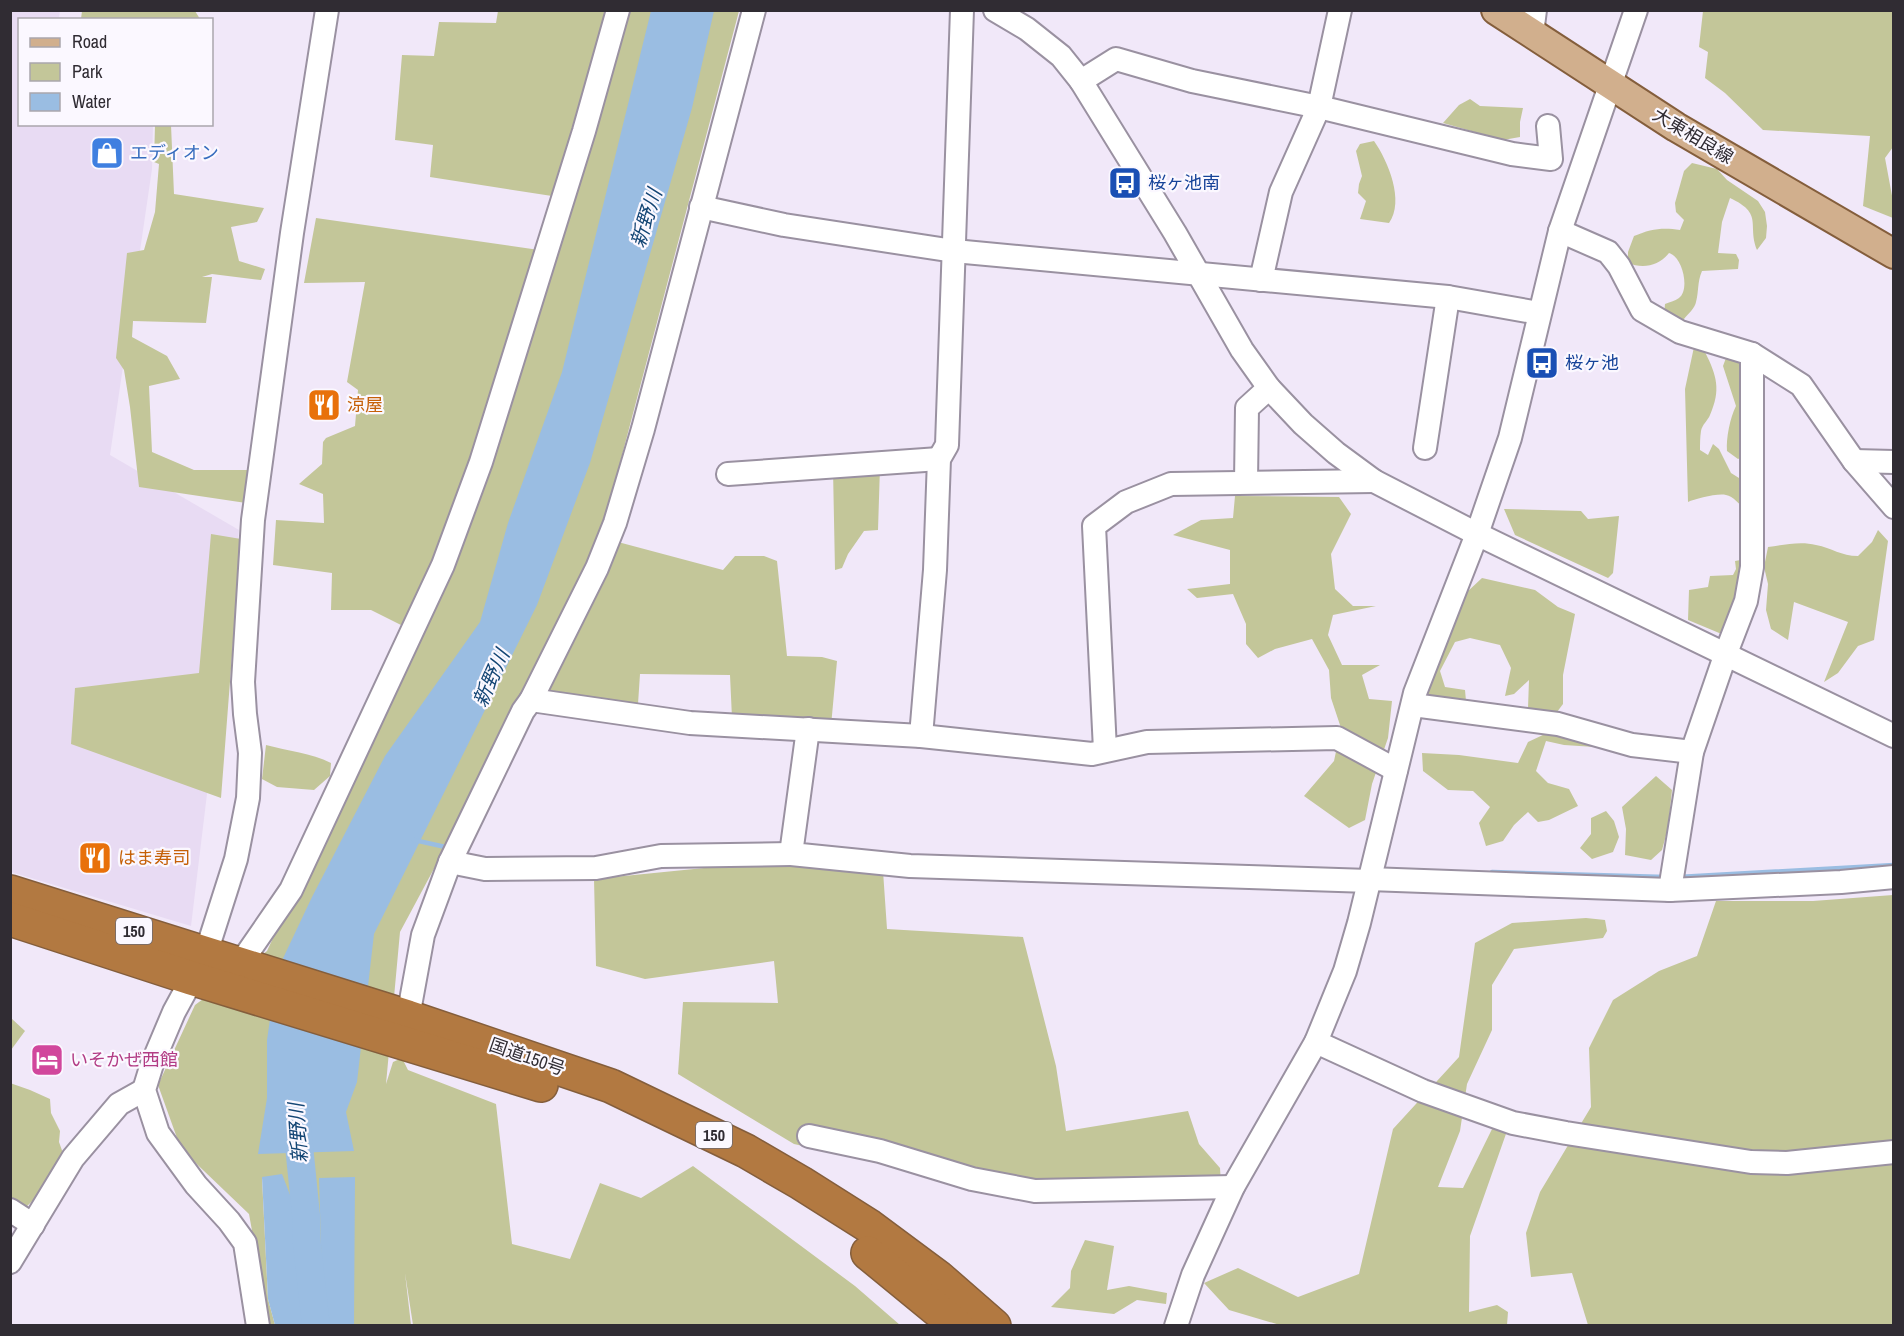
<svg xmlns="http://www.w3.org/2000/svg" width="1904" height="1336" font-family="'Archivo Narrow','Noto Sans JP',sans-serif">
  <rect width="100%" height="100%" fill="#f1e8f9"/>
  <path fill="#e8dbf3" d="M10,11h50l-1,6 11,2 -50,1v104l133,1 -1,44 -42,286 129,75 -48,396 -180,-54z"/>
  <g fill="#c3c699">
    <path d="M82,11h113l5,8h-119z"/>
    <path d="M498,11h109l-55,185 -122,-19 3,-32 -38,-5 7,-85 32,1 5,-34 57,1z"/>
    <path d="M630,11h109l-138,524 -84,179 -117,218 -14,152 7,-22 9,-4 6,12 88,34 16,140 58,15 30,-76 41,15 52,-32 162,120 45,39h-487l-8,-52 6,52h-57l-1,-10 -31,-35 -60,-102 6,121 7,26h-6l-20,-111 -68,-65 -23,-64 37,-80 72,-54 50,-107 86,-218 -32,-16h-40l1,-37 -59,-8 3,-45 48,3 -1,-29 -24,-10 23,-20 1,-22 3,-4 29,-12 3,-36 -11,-8 18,-100 -61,1 12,-65 223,32 -17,77z"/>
    <path d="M1703,11h190v136l-8,11 8,43v17l-30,-12 7,-70 -107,-6 -38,-37 -20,-15 3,-26 -9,-5z"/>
    <path d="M1470,99l10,7 43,2 -3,14v15l-17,3 -60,-17 16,-18z"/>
    <path d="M155,125h16l3,69 90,14 -7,14 -26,5 8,34 26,8 -4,11 -49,-6 -10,3h10l-6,46 -73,-2 -1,16 35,19 13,23 -31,7 3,66 42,18h55l-3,33 -107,-16 -9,-80 -6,-37 -8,-12 11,-105 17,-3 11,-38 4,-48 -5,-2z"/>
    <path d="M1374,141c14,20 31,60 15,82l-29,-4 6,-18 -8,-8 1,-9 3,-8 -6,-25 4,-7z"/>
    <path d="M1692,163l25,6 10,11 31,21 7,11 2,14 -1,12 -9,12c-10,-26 7,-36 -27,-52l-8,24 -4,31 18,1 3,6 -1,9 -36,2c-5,12 -3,20 -6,31 -1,6 -8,12 -12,17l-9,2 -11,-5 1,-12c4,-2 10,-3 14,-6 11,-8 4,-41 -10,-45 -10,13 -26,16 -41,10v-11l6,-16c16,-7 29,-9 46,-6l4,-10 -8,-8 -1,-9 9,-32z"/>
    <path d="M1694,347l11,5c12,24 16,38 5,63 -2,5 -8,10 -9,16 -1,6 -1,13 -1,19l8,5 5,-11 6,5 12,24 16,10 -2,27c-5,-5 -12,-14 -19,-15 -9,-2 -31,4 -38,7l-3,-113z"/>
    <path d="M1726,358h19v98l-7,3 -11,-8c-1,-13 3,-33 9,-45l-13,-40z"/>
    <path d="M880,467l-2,63 -14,1 -16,23 -6,14 -7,2 -2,-101z"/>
    <path d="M1235,496l104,1 12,17 -20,40 4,35 18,17h23l-43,9 -5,20 14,30h38l-18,10 7,24 23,2 -4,37 -16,46 -7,36 -16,8 -45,-32 30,-35 7,-33 -10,-30 -2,-28 -17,-31 -37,10 -17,9 -12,-14v-20l-13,-30 -36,4 -10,-9 43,-5v-34l-57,-15 28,-15 32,-2z"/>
    <path d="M1504,509l77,2 7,8 31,-3 -6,57 -5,5 -93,-43z"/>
    <path d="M1878,530l10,11 -14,99 -16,6 -20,27 -14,9 24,-60 -54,-20 -6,38 -17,-11 -5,-19 2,-26 -4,-17 4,-20c16,-2 32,-6 48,-2 16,3 25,11 42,11l14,-14z"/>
    <path d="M211,534l30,5 -20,259 -150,-54 4,-56 124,-15z"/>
    <path d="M618,542l105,28 12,-14h29l13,5 10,95 35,1 15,4 -6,65 -99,-8 -2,-43 -90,-1 -2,30 -90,-14z"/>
    <path d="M1746,559l3,11 -25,65 -36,-15 1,-30 19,-3 2,-11 23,-1 3,-6 -1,-8z"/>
    <path d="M1482,578l53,12 23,17 17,7 -12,61v29l-6,8 -29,-4 1,-28 -15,14 -9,2 6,-28 -11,-23 -30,-7 -15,4 -15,29 5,16 20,3 1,11h-19l-19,-7 3,-21 35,-80z"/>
    <path d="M1589,733l6,14 -31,-2 -18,-4 -10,30 12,12 21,6 9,17 -29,14 -11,2 -10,-10 -14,13 -11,16 -17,5 -7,-23 11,-16 -17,-16 -25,-1 -25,-19 -1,-18 37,2 59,8 10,-21 17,-8z"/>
    <path d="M266,745c22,6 45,8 65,18l-1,13 -16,14 -37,-3 -15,-8z"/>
    <path d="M1656,776l16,14 -4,38 -6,22 -11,10 -26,-5 1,-26 -4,-22z"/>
    <path d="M1606,811l8,10 5,16 -6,15 -21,7 -12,-11 11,-14v-16z"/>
    <path d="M774,861l109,10 4,58 136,8 33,129 10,65 122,-20 11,33 21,24 1,15 -146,4 -143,-11 -138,-32 -116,-70 5,-72 95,1 -4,-42 -129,18 -49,-13 -2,-87z"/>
    <path d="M1893,895v430h-305l-16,-52 -41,4 -5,-44 14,-41 51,-85 -2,-59 24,-48 46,-29 38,-15 19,-55h97z"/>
    <path d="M1586,918l19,2 2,11 -4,7 -89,11 -22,36v45l-25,54 -7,47 -22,56 25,1 31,-63 13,6 -37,105 -1,76 28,-7 11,7 -1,13h-227l-51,-15 -25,-27 34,-15 60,29 61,-23 34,-145 66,-72 16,-114 37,-20z"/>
    <path d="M11,1018l14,13 -14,19z"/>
    <path d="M10,1083l20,7 20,9 1,14 9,18 -1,11 5,14 -17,31 -22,21 -14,-10z"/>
    <path d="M1085,1240l29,6 -7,44 22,-4 38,7 -1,11 -29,-4 -23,14 -63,-7 19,-19 1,-17z"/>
  </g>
  <g fill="#9abde2">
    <path d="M651,11h63l-22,97 -102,355 -53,142 -163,329 -17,148 -11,30 8,39 -96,3 9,-56v-58l10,-69 35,-74 73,-141 95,-134 28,-99 54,-151z"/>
    <path d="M282,1174l40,104 -3,-100 36,-1 -1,148h-79l-7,-26 -6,-122z"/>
  </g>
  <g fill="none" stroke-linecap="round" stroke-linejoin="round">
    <g stroke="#9abde2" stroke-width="4.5">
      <path d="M414,840l36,8"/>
      <path d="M1492,872l174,5"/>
      <path d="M1678,877l216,-12"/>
    </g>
    <path stroke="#9abde2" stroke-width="28" d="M296,1116l10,99 1,30 9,81"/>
    <defs>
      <g id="minor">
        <path d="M995,10l32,19 34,27 20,25 94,152 67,117 27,38 34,36 33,29 38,28 103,53 417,202"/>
        <path d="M1532,34l3,-24"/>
        <path d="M1081,81l35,-22 76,22 127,26 193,47 39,5 -3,-33"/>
        <path d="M701,207l83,18 170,26 494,46 91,16"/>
        <path d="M1560,231l48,21 11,14 23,44 38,22 72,22 49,31 53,76 40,46"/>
        <path d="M1261,280l20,-88 38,-85 21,-97"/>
        <path d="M1425,448l23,-151"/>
        <path d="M1854,461l40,1"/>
        <path d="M728,474l211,-15"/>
        <path d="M1246,482l1,-74 22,-20"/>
        <path d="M531,700l159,23 231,13 14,-166 4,-111 8,-14 15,-435"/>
        <path d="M1413,705l145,19 74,21 60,7"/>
        <path d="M808,729l-17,125 119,12 459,15"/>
        <path d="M921,736l171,18 55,-12 190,-4 59,32"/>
        <path d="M1105,750l-11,-224 32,-24 45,-18 203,-3"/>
        <path d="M450,862l35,7 111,-1 65,-12 130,-2"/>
        <path d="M1369,879l301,11 171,-8 53,-5"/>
        <path d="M1670,890l22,-138 34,-99 20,-52 6,-34v-213"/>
        <path d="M240,964l51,-74 152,-325 38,-103 103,-331 34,-121"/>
        <path d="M408,1017l15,-82 27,-73 73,-151 8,-11 66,-132 18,-45 28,-94 111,-419"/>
        <path d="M1316,1042l107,49 90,32 53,10 185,29 36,1 107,-11"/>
        <path d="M809,1136l71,15 92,28 63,12 198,-4"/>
        <path d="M10,1210l23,15"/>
        <path d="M10,1262l63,-104 46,-54 25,-14"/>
        <path d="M258,1326l-13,-83 -16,-22 -33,-36 -38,-52 -14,-43 8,-26 22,-52 32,-59 30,-94 12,-61 2,-45 -5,-39 -2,-32 10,-162 39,-287 35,-223"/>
        <path d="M1176,1326l17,-51 40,-88 83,-145 29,-71 14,-48 56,-230 62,-159 33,-96 50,-207 76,-221"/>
      </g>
      <path id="major" d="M1496,10l180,117 218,127"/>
      <g id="highway">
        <path d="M10,892l398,125 203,69 135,65 55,32 68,43 70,52 55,48"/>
        <path d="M10,919l181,59 350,107"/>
        <path d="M868,1253l89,73"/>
      </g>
    </defs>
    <use href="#minor" stroke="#9a91a1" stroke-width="26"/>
    <use href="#major" stroke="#845e3c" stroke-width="32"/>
    <use href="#highway" stroke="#845e3c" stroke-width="36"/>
    <use href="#minor" stroke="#fff" stroke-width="22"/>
    <use href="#major" stroke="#d1af8d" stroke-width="28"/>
    <use href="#highway" stroke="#b27941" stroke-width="33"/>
  </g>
  <defs>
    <symbol id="shop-square" viewBox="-11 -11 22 22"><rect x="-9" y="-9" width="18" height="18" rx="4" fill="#3f7fe0" stroke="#fbf8ff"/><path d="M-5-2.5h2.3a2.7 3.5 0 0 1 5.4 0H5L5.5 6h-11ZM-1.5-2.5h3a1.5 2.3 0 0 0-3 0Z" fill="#fff"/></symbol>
    <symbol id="bus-square" viewBox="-11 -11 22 22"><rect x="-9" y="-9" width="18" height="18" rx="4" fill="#1a4fb4" stroke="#fbf8ff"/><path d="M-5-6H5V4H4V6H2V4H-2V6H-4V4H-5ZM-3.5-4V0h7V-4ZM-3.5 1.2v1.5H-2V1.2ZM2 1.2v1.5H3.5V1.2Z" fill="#fff"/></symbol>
    <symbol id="restaurant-square" viewBox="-11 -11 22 22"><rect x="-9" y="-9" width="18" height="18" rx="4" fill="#e8710a" stroke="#fbf8ff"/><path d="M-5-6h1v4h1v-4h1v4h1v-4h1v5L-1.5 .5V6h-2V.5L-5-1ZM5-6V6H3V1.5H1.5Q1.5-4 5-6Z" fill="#fff"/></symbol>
    <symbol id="hotel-square" viewBox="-11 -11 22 22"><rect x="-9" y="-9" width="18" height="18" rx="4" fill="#d1479c" stroke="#fbf8ff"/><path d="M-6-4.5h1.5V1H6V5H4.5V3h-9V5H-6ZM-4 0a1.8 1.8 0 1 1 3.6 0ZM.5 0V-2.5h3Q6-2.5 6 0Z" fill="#fff"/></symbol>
  </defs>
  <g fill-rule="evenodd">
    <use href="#shop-square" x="88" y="134" width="38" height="38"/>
    <use href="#bus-square" x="1106" y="164" width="38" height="38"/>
    <use href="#bus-square" x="1523" y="344" width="38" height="38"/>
    <use href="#restaurant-square" x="305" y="386" width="38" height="38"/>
    <use href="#restaurant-square" x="76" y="839" width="38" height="38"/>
    <use href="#hotel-square" x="28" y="1041" width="38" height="38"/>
  </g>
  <g text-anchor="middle" stroke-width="4.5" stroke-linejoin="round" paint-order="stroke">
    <g fill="#fbf8ff" stroke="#6d6970" stroke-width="1.5">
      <rect x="116" y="918" width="36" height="26" rx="4.5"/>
      <rect x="696" y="1122" width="36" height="26" rx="4.5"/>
    </g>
    <g font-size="16" font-weight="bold" fill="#302c33">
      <text x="134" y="937">150</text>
      <text x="714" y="1141">150</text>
    </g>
    <g font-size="18" fill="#302c33" stroke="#fbf8ff">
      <text transform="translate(1693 136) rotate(31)" y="6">大東相良線</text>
      <text transform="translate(527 1057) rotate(19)" y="6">国道150号</text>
    </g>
    <g font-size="18" fill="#366cbe" stroke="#fbf8ff" text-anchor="start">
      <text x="130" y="159">エディオン</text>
    </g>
    <g font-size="18" fill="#164399" stroke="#fbf8ff" text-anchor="start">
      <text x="1148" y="189">桜ヶ池南</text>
      <text x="1565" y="369">桜ヶ池</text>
    </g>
    <g font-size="18" fill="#c56008" stroke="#fbf8ff" text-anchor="start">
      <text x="347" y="411">涼屋</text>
      <text x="118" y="864">はま寿司</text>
    </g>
    <g font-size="18" fill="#b23c85" stroke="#fbf8ff" text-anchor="start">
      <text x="70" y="1066">いそかぜ西館</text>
    </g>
    <g font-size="20" font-style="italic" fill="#134574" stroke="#fbf8ff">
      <text transform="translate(646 218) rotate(-72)" y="7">新野川</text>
      <text transform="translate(491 678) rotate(-66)" y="7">新野川</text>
      <text transform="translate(298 1133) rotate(-94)" y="7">新野川</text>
    </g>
  </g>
  <rect width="1904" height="1336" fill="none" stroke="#302c33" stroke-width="24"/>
  <rect x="18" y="18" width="195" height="108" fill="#fbf8ff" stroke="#aaa6ad" stroke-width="1.5"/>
  <rect x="30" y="38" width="30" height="9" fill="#d1af8d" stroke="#aaa6ad" stroke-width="1.5"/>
  <text x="72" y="48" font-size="18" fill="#302c33">Road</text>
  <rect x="30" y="63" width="30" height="18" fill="#c3c699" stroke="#aaa6ad" stroke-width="1.5"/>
  <text x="72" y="78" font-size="18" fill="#302c33">Park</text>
  <rect x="30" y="93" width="30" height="18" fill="#9abde2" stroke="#aaa6ad" stroke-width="1.5"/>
  <text x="72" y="108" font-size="18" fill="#302c33">Water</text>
</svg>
